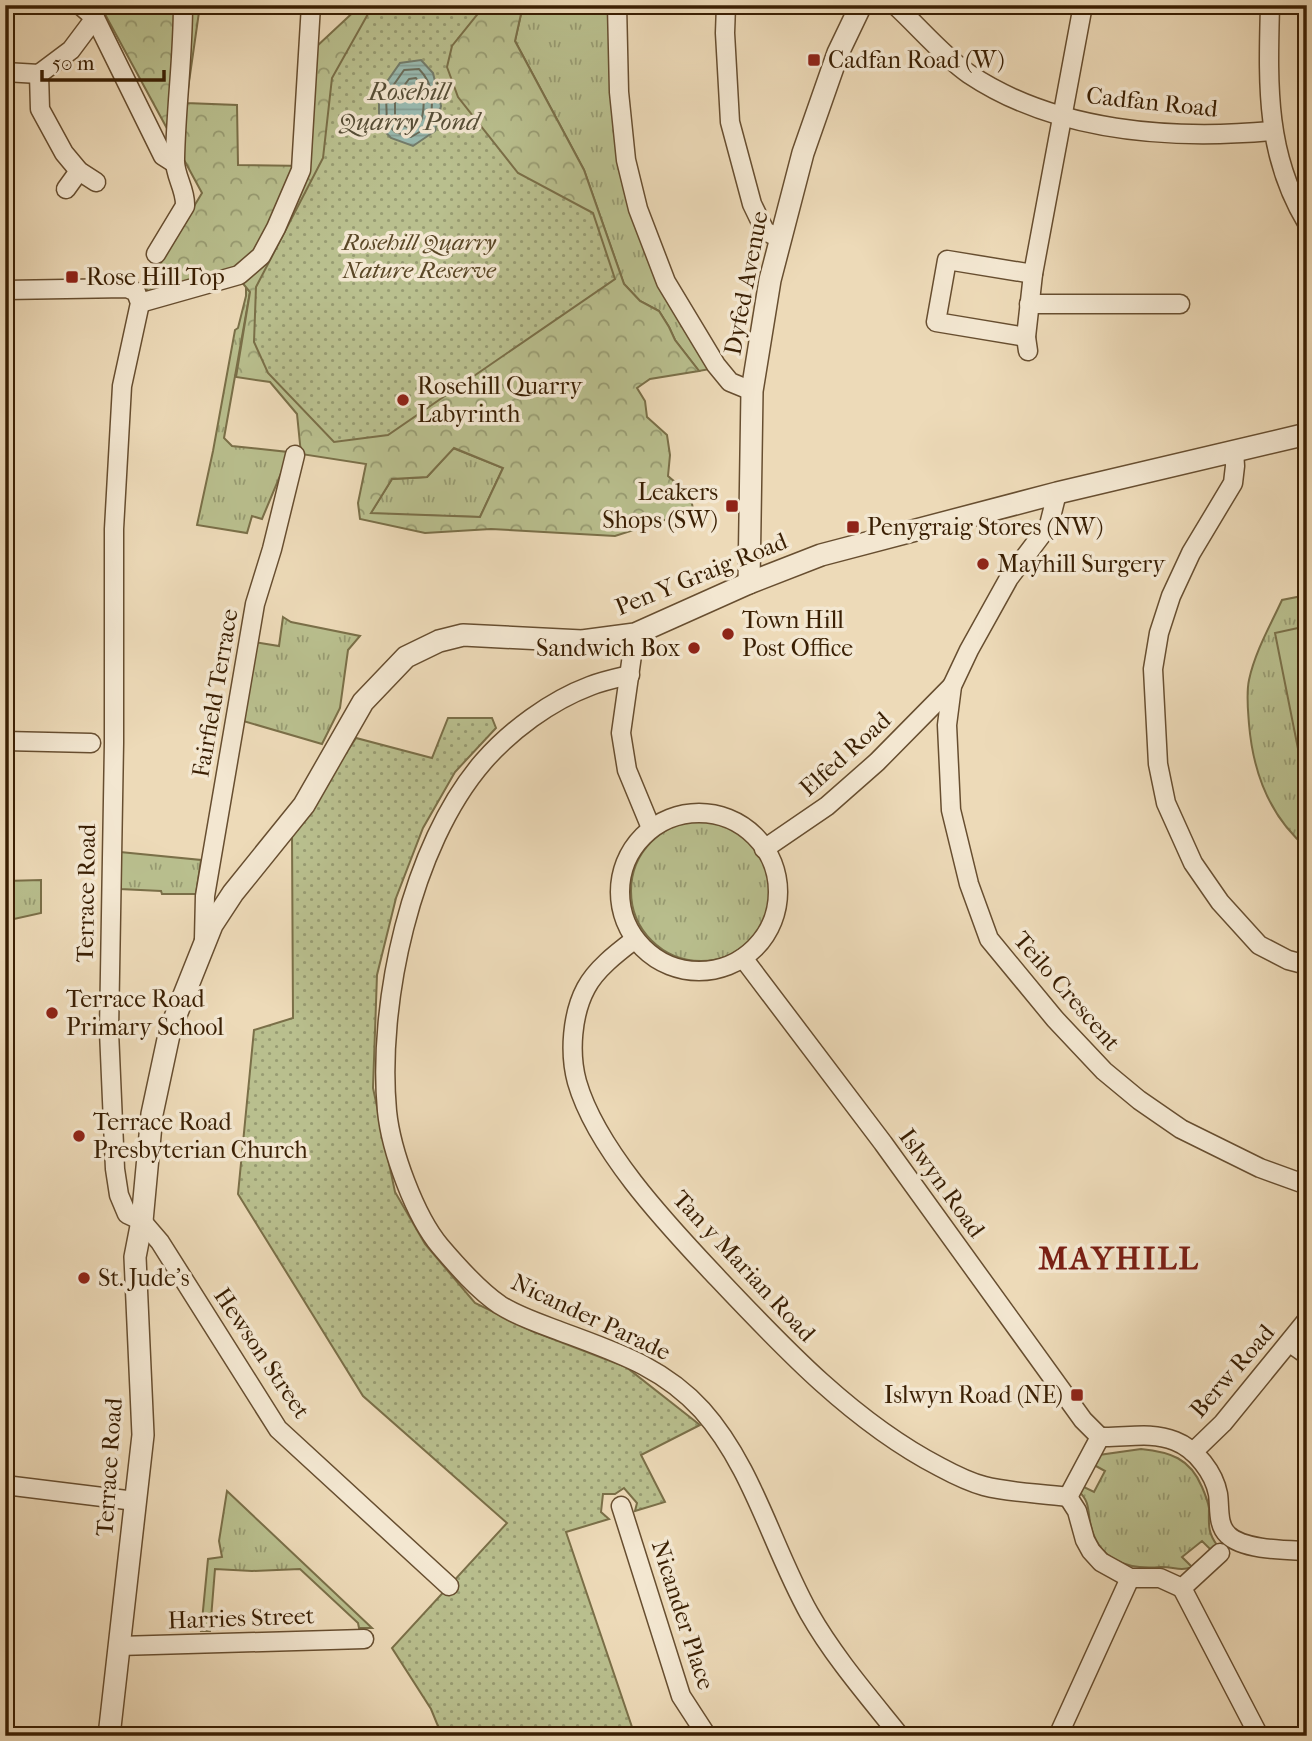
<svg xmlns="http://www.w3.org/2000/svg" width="1312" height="1741" font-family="'IM FELL French Canon',serif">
  <defs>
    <pattern id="grass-tufts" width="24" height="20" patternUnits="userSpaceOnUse" patternTransform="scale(1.75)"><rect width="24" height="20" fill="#b9bf8e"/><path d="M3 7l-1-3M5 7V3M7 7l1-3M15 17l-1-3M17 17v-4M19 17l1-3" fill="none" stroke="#979b72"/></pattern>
    <pattern id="forest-crowns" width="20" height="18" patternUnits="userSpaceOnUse" patternTransform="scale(1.75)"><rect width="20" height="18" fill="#b9bf8e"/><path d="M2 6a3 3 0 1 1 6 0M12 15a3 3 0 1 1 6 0" fill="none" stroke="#979b72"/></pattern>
    <pattern id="park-dots" width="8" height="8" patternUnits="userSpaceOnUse" patternTransform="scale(1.75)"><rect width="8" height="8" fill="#b9bf8e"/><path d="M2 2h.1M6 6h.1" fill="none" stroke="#979b72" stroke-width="1.8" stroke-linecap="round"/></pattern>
    <pattern id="water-rules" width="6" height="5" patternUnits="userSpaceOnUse" patternTransform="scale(1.75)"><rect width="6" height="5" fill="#99bab0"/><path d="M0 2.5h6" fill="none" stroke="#859f96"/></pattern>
  </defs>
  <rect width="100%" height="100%" fill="#eddab8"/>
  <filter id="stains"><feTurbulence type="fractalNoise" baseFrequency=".00286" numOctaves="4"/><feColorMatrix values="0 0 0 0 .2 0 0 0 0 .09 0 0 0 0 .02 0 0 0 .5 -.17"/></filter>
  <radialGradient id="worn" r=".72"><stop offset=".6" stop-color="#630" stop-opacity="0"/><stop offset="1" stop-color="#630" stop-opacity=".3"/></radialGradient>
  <g fill="url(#grass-tufts)" stroke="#7a6f48" stroke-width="2">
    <path d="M523,5h87l5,130 95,234 -11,2 -24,-31 -6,-13 -10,-16 -19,-10 -16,-17 -40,-114 -69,-129z"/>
    <path d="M246,287l4,5 -26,146 8,8 56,6 -1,7 -25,60 -10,-3 -5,17 -50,-8 16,-74 22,-121 3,-2 8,-32z"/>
    <path d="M453,448l50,20 -23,49 -110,-3 22,-35 35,-2z"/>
    <path d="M1307,595v253c-38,-32 -54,-76 -58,-124 -1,-14 -3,-30 0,-44 6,-28 21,-54 33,-80z"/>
    <path d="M283,617l8,5 69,14 -12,14 -8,58 -18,36 -82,-24 14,-78 25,4z"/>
    <circle cx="701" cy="891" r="70"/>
    <path d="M120,852l81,8 -5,34h-34l-1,-3 -41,-2z"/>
    <path d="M41,880v33l-36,8v-40z"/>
    <path d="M1141,1449c29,3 49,9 61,38 3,7 6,14 7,21 0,15 -2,24 8,37l-6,5 -9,-9 -20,16 10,10c-12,5 -20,-1 -32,0 -33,3 -63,-7 -70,-45 -2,-12 -1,-22 -11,-30l3,-6 12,6 11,-21 -11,-6 5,-10z"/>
    <path d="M227,1491l145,137h-13l-1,-5 -58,-54 -48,2 -37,-2 -5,62h-9l7,-72 14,-2 -3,-16z"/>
  </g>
  <path fill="url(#forest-crowns)" stroke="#7a6f48" stroke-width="2" fill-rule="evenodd" d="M100,5h100l-14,98 51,2 1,60 70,1 8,-119 45,-42h162l-8,36 69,129 40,114 16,17 19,10 10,16 6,13 24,31 -49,8 -13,9 8,13 2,16 20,18 3,20 -2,21c13,12 24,16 25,35l-78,25 -124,-7 -66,4 -65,-14 -2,-16 8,-39 -65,-10 -4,-40 -27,-32 -34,-5 14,-85 -19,-23 -83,26 -2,-9 56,-93zM454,448l49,20 -23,49 -109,-4 21,-34 35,-2z"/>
  <g fill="url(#park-dots)" stroke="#7a6f48" stroke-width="2">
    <path d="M373,5h108l-1,6 -28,35 -5,21 11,30 60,76 75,40 22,66 -227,156 -54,7 -66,-69 -14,-31 2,-55 67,-129 9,-80z"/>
    <path d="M448,718h44l4,10 -41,44 -32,56 -27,70 -19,77 -4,113 22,104 30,52 50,59 57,28 94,36 74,58 -59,30 24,47 -30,9 2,-8 -13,-15 -9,6h-12l-2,18 8,7 -43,13 66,195 6,9h-196l-11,-27 -39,-61 115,-125 -144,-127 -125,-202 16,-164 39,-12 -1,-184 64,-96 76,20z"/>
  </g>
  <path fill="#b9bf8e" stroke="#7a6f48" stroke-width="2" d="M1307,626v168l-32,-161z"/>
  <path fill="url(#water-rules)" stroke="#737c6b" stroke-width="2" d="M421,60l12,13 8,33 -6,25 -22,15 -22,-8 -12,-13v-32l21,-30z"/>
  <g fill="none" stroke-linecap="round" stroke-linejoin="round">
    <g stroke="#6a6c5a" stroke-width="2">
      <path d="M419,69c16,16 15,38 9,58l-17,10 -16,-5 -8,-9 -1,-27 18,-26z"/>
      <path d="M416,78c9,13 9,29 5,43l-11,7 -10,-4 -5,-5v-21l14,-19z"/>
    </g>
    <defs>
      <g id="minor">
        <path d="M80,5l15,13 68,138 11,7"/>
        <path d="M617,5l2,87 7,68 12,49 28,73 50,83 14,17 22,9"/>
        <path d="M726,5l-1,28 5,89 22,82 13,27 14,7"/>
        <path d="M895,5c24,22 48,51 74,69 87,58 202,66 303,57"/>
        <path d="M1270,5c-2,78 -5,149 37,218"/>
        <path d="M5,72l34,2 32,-24 24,-32"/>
        <path d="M39,74l1,35 24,44 15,18 17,11"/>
        <path d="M66,189l13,-18"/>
        <path d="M156,254l29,-48c1,-17 -11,-31 -10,-47 1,-52 8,-102 8,-154"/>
        <path d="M5,290l122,-2 9,4 4,11 -18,83 -8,143v214l-5,288 6,138 4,26 8,19 15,7 18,21 118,187 171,157"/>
        <path d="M140,303l99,-28 22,-19 15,-28 25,-58 10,-165"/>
        <path d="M1029,304h151"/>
        <path d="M1026,337l-90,-15 11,-62 86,14"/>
        <path d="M1028,351l-2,-14 7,-63 50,-269"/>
        <path d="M1234,451l1,15 -2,17 -42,70 -20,43 -12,37 -6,36 5,95 8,39 27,60 27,39 39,43 29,15 19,5"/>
        <path d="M1057,493l-8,32 -40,53 -40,72 -17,36 -5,39 4,85 18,74 20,55 66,80 49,52 35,29 42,29 79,39 47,17"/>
        <path d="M635,634l-14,99 6,37 24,58"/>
        <path d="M630,675c-13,3 -27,6 -40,11 -40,15 -80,45 -107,76 -72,83 -106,242 -96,349 4,40 28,105 53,135 17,20 38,44 60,59 17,11 38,18 57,25 55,21 104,35 145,80 51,57 70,137 107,203 25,44 59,83 91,123"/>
        <path d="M5,741l86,2"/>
        <circle cx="699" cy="892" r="79"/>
        <path d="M764,849l63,-43 50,-44 75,-76"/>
        <path d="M204,939l1,-43 50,-292 17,-55 23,-94"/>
        <path d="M634,940c-17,13 -38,29 -48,48 -14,26 -17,65 -9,94 19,66 87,139 134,189 68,72 140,150 229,196 13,7 29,15 44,19 27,7 56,7 84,11"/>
        <path d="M743,958l140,185 200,277 17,17"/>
        <path d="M1290,1343l17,12"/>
        <path d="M1100,1437c26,1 50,-6 75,4 21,8 39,32 43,53 2,13 -1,31 10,41 15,15 58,15 79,16"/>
        <path d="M1193,1452l30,-29 84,-103"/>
        <path d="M5,1485l130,16"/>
        <path d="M1068,1497l9,14 8,29 6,11 10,11 29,16h30l22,10 38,-35"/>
        <path d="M1068,1497l32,-60"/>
        <path d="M621,1506l60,190 26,40"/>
        <path d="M1182,1588l77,148"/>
        <path d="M119,1646l245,-7"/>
        <path d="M1058,1736l72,-158"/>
      </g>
      <g id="tertiary">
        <path d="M749,583l3,-192 18,-111 33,-127 35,-100 23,-48"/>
        <path d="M109,1736l34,-301 -8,-178 7,-36 10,-107 18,-84 42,-105 21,-32 71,-88 59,-103 43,-45 33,-16 24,-6 119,6 53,-7 114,-51 72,-28 236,-62 250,-59"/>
      </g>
    </defs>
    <use href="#minor" stroke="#674e30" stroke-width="21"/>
    <use href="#tertiary" stroke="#674e30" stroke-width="24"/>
    <use href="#minor" stroke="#f3e7d1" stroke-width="18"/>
    <use href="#tertiary" stroke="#f3e7d1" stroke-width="21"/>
  </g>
  <g fill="#8f2418" stroke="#f3e7d1" stroke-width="2.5">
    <rect x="807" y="53" width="14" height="14" rx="3.5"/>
    <rect x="65" y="270" width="14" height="14" rx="3.5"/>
    <circle cx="403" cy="400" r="7"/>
    <rect x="725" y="499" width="14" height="14" rx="3.5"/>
    <rect x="846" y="520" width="14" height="14" rx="3.5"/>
    <circle cx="983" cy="564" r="7"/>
    <circle cx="728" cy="634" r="7"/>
    <circle cx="694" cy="648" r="7"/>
    <circle cx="52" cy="1013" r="7"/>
    <circle cx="79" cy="1136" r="7"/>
    <circle cx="84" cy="1278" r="7"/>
    <rect x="1070" y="1388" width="14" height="14" rx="3.5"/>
  </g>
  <g text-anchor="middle" stroke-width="7" stroke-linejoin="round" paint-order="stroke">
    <g font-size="24" fill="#3a1f03" stroke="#f3e7d1" text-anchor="start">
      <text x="828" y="68">Cadfan Road (W)</text>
      <text x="86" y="285">Rose Hill Top</text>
      <text x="417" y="394">Rosehill Quarry<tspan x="417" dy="28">Labyrinth</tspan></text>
      <text x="718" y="500" text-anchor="end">Leakers<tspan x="718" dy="28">Shops (SW)</tspan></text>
      <text x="867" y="535">Penygraig Stores (NW)</text>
      <text x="997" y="572">Mayhill Surgery</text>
      <text x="742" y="628">Town Hill<tspan x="742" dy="28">Post Office</tspan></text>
      <text x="680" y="656" text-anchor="end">Sandwich Box</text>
      <text x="66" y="1007">Terrace Road<tspan x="66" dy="28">Primary School</tspan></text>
      <text x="93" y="1130">Terrace Road<tspan x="93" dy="28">Presbyterian Church</tspan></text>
      <text x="98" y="1286">St. Jude's</text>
      <text x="1063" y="1403" text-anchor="end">Islwyn Road (NE)</text>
    </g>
    <g font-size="24" fill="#3a1f03" stroke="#f3e7d1">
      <text transform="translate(1152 102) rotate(6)" y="8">Cadfan Road</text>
      <text transform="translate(746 283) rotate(-79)" y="8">Dyfed Avenue</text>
      <text transform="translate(701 574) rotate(-22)" y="8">Pen Y Graig Road</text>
      <text transform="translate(215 693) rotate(-80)" y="8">Fairfield Terrace</text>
      <text transform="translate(845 754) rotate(-42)" y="8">Elfed Road</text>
      <text transform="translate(86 893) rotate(-89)" y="8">Terrace Road</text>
      <text transform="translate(1067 991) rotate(49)" y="8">Teilo Crescent</text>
      <text transform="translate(942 1183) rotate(54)" y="8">Islwyn Road</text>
      <text transform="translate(744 1266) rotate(47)" y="8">Tan y Marian Road</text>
      <text transform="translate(591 1317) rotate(25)" y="8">Nicander Parade</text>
      <text transform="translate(262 1353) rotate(56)" y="8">Hewson Street</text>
      <text transform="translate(1232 1371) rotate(-49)" y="8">Berw Road</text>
      <text transform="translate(109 1467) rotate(-86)" y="8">Terrace Road</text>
      <text transform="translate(683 1615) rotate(72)" y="8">Nicander Place</text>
      <text transform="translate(241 1618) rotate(-2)" y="8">Harries Street</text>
    </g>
    <g font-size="24" font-style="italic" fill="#5a4726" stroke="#f3e7d1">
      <text x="419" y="250">Rosehill Quarry<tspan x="419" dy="28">Nature Reserve</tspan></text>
    </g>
    <g font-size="26" font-style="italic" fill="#564e37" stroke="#f3e7d1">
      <text x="409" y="100">Rosehill<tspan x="409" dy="30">Quarry Pond</tspan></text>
    </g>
    <g font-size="32" font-weight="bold" letter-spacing="2" fill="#7a1f14" stroke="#f3e7d1">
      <text x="1119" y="1269">MAYHILL</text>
    </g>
  </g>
  <rect width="1312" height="1741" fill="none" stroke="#eddab8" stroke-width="28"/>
  <rect x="7" y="7" width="1298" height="1727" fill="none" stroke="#3a1f03" stroke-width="3.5"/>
  <rect x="14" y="14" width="1284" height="1713" fill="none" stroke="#3a1f03" stroke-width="2"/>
  <path d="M42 70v10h122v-10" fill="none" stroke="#3a1f03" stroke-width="3.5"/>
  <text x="52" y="70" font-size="21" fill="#3a1f03" stroke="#f3e7d1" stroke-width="5" paint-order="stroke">50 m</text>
  <rect width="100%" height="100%" filter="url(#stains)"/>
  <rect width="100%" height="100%" fill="url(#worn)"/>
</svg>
